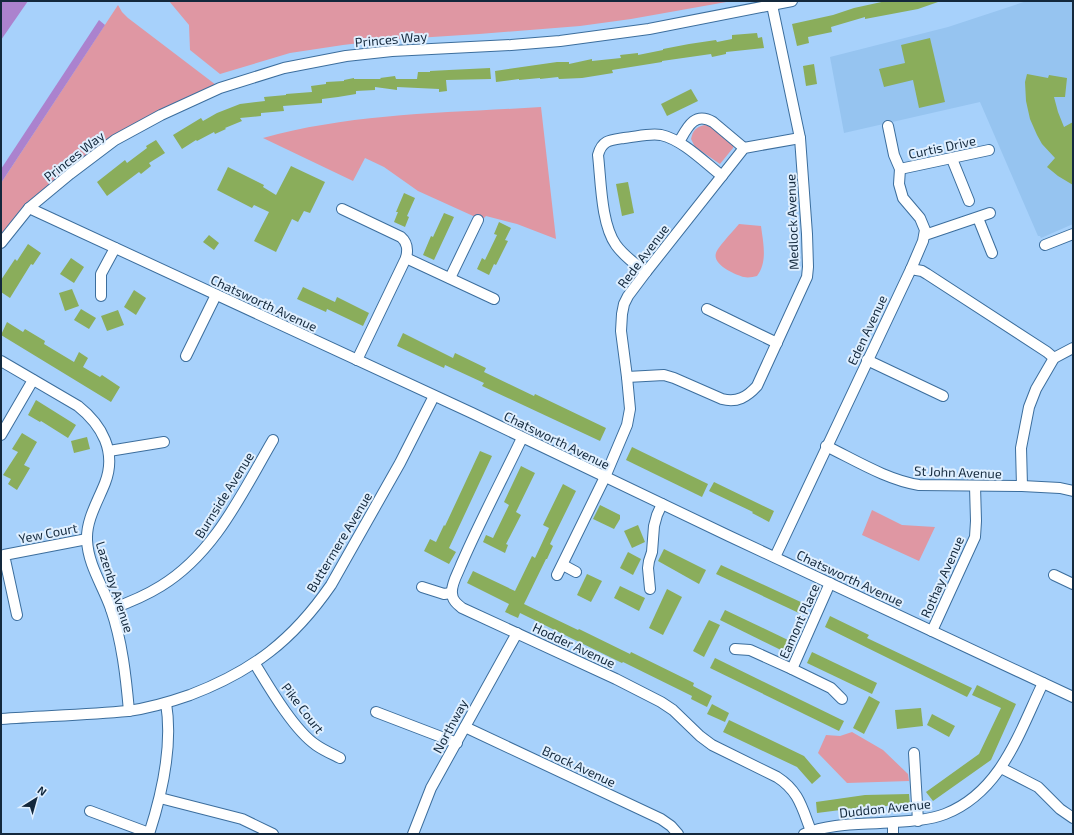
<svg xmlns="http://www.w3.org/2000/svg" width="1074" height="835" font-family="'Exo 2',sans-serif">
  <rect width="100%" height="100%" fill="#a7d1fb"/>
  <path fill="#96c4f0" d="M1027,1h46v223l-32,14 -1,-2h-2l-58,-134 -136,31 -14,-76 118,-30z"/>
  <g fill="#df97a3">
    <path d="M169,1h563l-101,18 -51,7 -101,8 -94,6 -42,5 -53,8 -70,21 -30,-24 -1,-25z"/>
    <path d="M118,5l4,7 6,6 92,70 -59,27 -91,59 -69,69v-60z"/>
    <path d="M541,107l15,132 -39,-15 -31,-8 -4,4 -64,-29 -34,-24 -19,-9 -12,23 -90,-43c90,-25 185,-25 278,-31z"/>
    <path d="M705,125l5,1 24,18 -1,4 -13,16 -25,-17 -4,-8c2,-9 5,-12 14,-14z"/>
    <path d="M739,224l22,2c2,16 7,36 -4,50 -4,1 -9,2 -13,1 -8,-2 -32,-12 -28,-24 2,-6 18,-23 23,-29z"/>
    <path d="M872,510l30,15 33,2 -16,34 -57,-26z"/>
    <path d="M852,732l31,18 25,24 1,7 -62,2 -29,-30 8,-18 14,1z"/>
  </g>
  <g fill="#ab82ce">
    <path d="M1,1h27l-27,39z"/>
    <path d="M99,20l6,5 -104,158v-14z"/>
  </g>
  <g fill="#8aad5b">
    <path d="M886,1h52v1l-20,7 -53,10v-2l-34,10 1,5 -24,5 1,6 -12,3 -5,-22 41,-9 21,-7z"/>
    <path d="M757,33l1,5 4,-1 2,11 -38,4v2l-14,3 -1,-3 -49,7v1l-50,8 1,3 -31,5 -23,1 -1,-2 -18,2v-1l-21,2v-1l-23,3 -1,-11 62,-9h12v2l23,-5v2l29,-3 -1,-3 18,-2v2l25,-5v-1l26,-5 27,-4 1,2 15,-3v-4z"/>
    <path d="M930,38l15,64 -26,6 -6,-28 -29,7 -5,-18 26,-6 -4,-18z"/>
    <path d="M814,64l3,20 -11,2 -3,-20z"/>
    <path d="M490,68l1,11 -45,1 1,11 -8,1v-3l-42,-2v3l-22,-3v3l-19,1v3l-18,3 -16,2v4l-39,3 1,5 -23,2v3l-21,2 2,3 -17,7 1,1 -11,5 -1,-2 -17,9 -1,-1 -14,9 -9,-14 28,-17 2,3 14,-8 23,-9 25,-3 -1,-4 22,-2v-1l26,-2 -1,-6 15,-2v-2l18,-1v-1l10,-2v1h27l-1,-1 15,-2 1,3h21l1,-7h12v-1l19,-1z"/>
    <path d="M1027,74l21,4 1,-3 18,3 -2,19h-11l4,15 6,15 9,-5v63l-15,-9 -11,-9 8,-9 -13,-14 -5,-9 -7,-16 -4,-18 -1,-19z"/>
    <path d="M691,89l7,12 -31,15 -6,-12z"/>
    <path d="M156,140l9,13 -16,10 2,3 -10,8 -2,-2 -32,24 -10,-14 28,-22 2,3 20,-15 -1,-2z"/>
    <path d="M291,166l34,16 -15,31 -6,-2 -6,11 -6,-3 -16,33 -22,-11 15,-29 -15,-7 -2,3 -35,-18 11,-23 36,18 -1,2 13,8z"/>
    <path d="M628,182l6,31 -12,3 -6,-32z"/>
    <path d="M404,193l11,5 -8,18 2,1 -4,10 -11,-5 4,-10h-2z"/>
    <path d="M444,213l10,4 -20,43 -11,-5 8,-19 2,1z"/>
    <path d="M499,222l12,6 -6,12 3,1 -12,24 -2,-1 -5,11 -12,-6 5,-11 3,2 12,-25 -3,-1z"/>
    <path d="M209,235l10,8 -5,7 -11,-8z"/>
    <path d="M28,244l13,9 -8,12 -2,-1 -21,34 -9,-6v-12l14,-21 2,2z"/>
    <path d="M71,258l13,9 -10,16 -14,-9z"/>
    <path d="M303,287l32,15 2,-5 32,16 -6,13 -36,-17 -1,3 -29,-13z"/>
    <path d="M72,289l7,17 -14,5 -6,-18z"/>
    <path d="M134,290l12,8 -10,17 -12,-8z"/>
    <path d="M81,309l15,9 -7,11 -15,-9z"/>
    <path d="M118,310l6,15 -17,6 -6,-15z"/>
    <path d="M7,322l16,10 2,-3 20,12 -1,3 30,18 5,-10 9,6 -5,9 17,10 2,-2 18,12 -9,15 -110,-67z"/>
    <path d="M403,333l50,25 2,-5 31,15 -2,4 50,24 1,-2 71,34 -6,13 -118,-55 2,-3 -39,-18 -1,3 -47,-22z"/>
    <path d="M36,400l40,25 -8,13 -27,-17 -1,1 -12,-7z"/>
    <path d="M22,433l15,9 -13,23 6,3 -13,22 -9,-6 3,-5 -8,-4 15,-23 -6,-3z"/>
    <path d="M87,437l3,12 -16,4 -3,-12z"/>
    <path d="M632,447l76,37 -6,13 -76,-37z"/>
    <path d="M480,451l12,5 -43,92 7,4 -7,12 -25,-13 6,-12 6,3 8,-17 1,1z"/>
    <path d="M521,466l14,7 -19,39 5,3 -15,29 2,1 -3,8 -22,-11 3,-7 7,3 16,-33 -5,-3z"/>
    <path d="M714,482l60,29 -5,11 -17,-9 1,-1 -44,-21z"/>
    <path d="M563,484l13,7 -26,53 3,2 -6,13h-1l-22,45 54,26 1,-1 51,25 1,-2 63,31 -1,3 19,10 -5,11 -16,-8 1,-3 -69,-34 -1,1 -102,-50 -2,5 -13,-6 4,-8 -42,-21 6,-12 42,20 17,-35 3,2 14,-30 -6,-3z"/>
    <path d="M600,505l20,10v4l-6,10 -21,-10z"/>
    <path d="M638,525l7,17 -13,6 -8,-17z"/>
    <path d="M664,549l42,21 -7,14 -41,-23z"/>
    <path d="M628,552l13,7 -8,16 -13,-7z"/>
    <path d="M721,565l84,39 -4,10 -85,-40z"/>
    <path d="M587,574l15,7 -11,21 -14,-7z"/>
    <path d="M620,586l25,12 -6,13 -25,-13z"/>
    <path d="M667,589l15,8 -19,38 -14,-7z"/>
    <path d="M725,610l63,30 -5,11 -63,-31z"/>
    <path d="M830,616l39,19 -2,3 105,50 -5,9 -142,-70z"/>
    <path d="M709,620l11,5 -16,32 -11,-6z"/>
    <path d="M812,652l65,31 -5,11 -65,-31z"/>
    <path d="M715,658l129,63 -5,10 -129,-63z"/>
    <path d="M977,685l39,19 -25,56 -58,41 -7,-9 53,-38 22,-46 -29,-13z"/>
    <path d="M869,696l11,6 -16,32 -11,-6z"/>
    <path d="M712,704l17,9 -4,9 -18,-8z"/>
    <path d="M921,708l2,18 -26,3 -2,-19z"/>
    <path d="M932,714l23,12 -6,11 -22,-12z"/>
    <path d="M729,720l75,36 17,20 -9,8 -15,-17 -74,-35z"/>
    <path d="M909,794l1,11 -46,2 -47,6 -1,-11 49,-7z"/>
  </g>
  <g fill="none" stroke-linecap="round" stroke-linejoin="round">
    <defs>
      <g id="minor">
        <path d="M888,126l6,29 6,14 -1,15 4,14 17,20 5,12 -2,11 -12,28"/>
        <path d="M679,142c8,-14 15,-31 34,-20l31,26"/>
        <path d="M952,159l17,42"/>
        <path d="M900,169l89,-19"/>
        <path d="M29,208l443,205 257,123 344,161"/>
        <path d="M342,209l59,28c7,6 7,13 5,21l-49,102"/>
        <path d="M978,218l14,35"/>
        <path d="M925,235l65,-22"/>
        <path d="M1,243l28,-35 41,-34 45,-34 46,-25 59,-27 64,-20 62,-12 46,-5 119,-6 49,-4 89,-12 143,-28"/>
        <path d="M1045,245l28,-11"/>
        <path d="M406,258l88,41"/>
        <path d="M646,272c-11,-8 -22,-16 -30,-27 -15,-21 -15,-64 -18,-90 4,-15 12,-15 26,-17 12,-1 25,-5 37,-3 22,5 43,27 61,41"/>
        <path d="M450,278l28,-58"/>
        <path d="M101,296v-22l14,-26"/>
        <path d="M707,309l70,34"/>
        <path d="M186,356l30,-61"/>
        <path d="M867,360l76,36"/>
        <path d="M1,361l77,45c24,19 39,46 27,77 -7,18 -19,37 -18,57 1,25 16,46 24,69 11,32 15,68 18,102"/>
        <path d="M627,377l37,-2 10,3 48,21c15,4 25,-2 35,-13l50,-109 1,-10 -1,-33 -7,-96 -28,-133"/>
        <path d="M1,435l32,-55"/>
        <path d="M522,438c-20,42 -42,83 -61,127 -3,8 -10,19 -9,28 0,7 5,11 10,15l154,71 45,23 12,8 27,26 12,9 65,32c22,14 25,31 34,54"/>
        <path d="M826,446c29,14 61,34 93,39l103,1 38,2 13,3"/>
        <path d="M109,451l55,-9"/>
        <path d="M1022,486l-1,-38 8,-41 7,-18 18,-31 19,-10"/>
        <path d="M775,557l136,-288 11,2 5,3 120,78 7,6"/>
        <path d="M563,565l13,7"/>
        <path d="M557,575l48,-98 22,-52 3,-16 -3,-32 -6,-46 1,-17 2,-10 4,-8 18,-24 98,-124 56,-10"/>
        <path d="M1054,575l19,9"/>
        <path d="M422,587l22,7 7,-1"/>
        <path d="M650,589l-2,-21 1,-7 3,-9 2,-26 3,-11 5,-11"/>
        <path d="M111,609c17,-6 34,-13 50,-23 54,-33 81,-93 112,-146"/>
        <path d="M17,615l-13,-60 83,-16"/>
        <path d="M932,631l43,-94 1,-16 -1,-35"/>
        <path d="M735,649l15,1 42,19 39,19 11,11"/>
        <path d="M255,664c14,23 39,66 61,81 7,5 16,9 24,13"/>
        <path d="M792,669l38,-86"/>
        <path d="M376,712l81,31"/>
        <path d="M1,719c42,-3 85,-4 127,-8 22,-3 42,-9 62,-16 63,-24 103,-55 141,-110l69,-122 34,-67"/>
        <path d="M465,727l196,92 10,7 7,8"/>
        <path d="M914,753l4,68"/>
        <path d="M1001,768l37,19 22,22 13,9"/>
        <path d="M160,798l82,21 31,15"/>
        <path d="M90,811l59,22"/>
        <path d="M149,834c13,-40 24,-89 17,-131"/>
        <path d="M413,834l18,-46 86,-155"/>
        <path d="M804,834c29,-12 60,-9 90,-12 18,-1 35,-2 51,-8 56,-22 74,-81 98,-131"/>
        <path d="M893,834v-11"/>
      </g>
    </defs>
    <use href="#minor" stroke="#3c6e9d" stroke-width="12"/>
    <use href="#minor" stroke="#fff" stroke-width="10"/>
  </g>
  <g text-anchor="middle" stroke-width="4" stroke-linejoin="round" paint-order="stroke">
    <g font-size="13" fill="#13283c" stroke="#dfefff">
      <text transform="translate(391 39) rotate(-5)" y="5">Princes Way</text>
      <text transform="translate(942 147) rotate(-12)" y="5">Curtis Drive</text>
      <text transform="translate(74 156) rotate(-38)" y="5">Princes Way</text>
      <text transform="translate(792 222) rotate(-92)" y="5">Medlock Avenue</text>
      <text transform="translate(643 256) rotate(-53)" y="5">Rede Avenue</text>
      <text transform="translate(264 303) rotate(25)" y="5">Chatsworth Avenue</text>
      <text transform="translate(867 330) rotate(-65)" y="5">Eden Avenue</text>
      <text transform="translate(557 440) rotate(26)" y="5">Chatsworth Avenue</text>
      <text transform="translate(958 472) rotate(2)" y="5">St John Avenue</text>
      <text transform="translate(224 495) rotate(-58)" y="5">Burnside Avenue</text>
      <text transform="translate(48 533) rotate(-11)" y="5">Yew Court</text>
      <text transform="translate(339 542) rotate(-59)" y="5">Buttermere Avenue</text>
      <text transform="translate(942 577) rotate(-66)" y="5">Rothay Avenue</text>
      <text transform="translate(850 578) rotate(25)" y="5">Chatsworth Avenue</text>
      <text transform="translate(115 587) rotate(72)" y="5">Lazenby Avenue</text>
      <text transform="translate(799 621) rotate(-66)" y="5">Eamont Place</text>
      <text transform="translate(574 645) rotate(25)" y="5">Hodder Avenue</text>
      <text transform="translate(303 708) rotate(52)" y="5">Pike Court</text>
      <text transform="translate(450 726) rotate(-62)" y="5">Northway</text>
      <text transform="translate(579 766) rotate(25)" y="5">Brock Avenue</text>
      <text transform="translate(885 808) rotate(-6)" y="5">Duddon Avenue</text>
    </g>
  </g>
  <rect width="1074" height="835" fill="none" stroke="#13283c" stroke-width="4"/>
  <g transform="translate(36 799) rotate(37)" stroke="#dfefff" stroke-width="3" paint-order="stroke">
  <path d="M0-3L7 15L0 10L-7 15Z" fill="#13283c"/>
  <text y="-6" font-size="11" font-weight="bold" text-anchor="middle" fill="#13283c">N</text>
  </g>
</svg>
